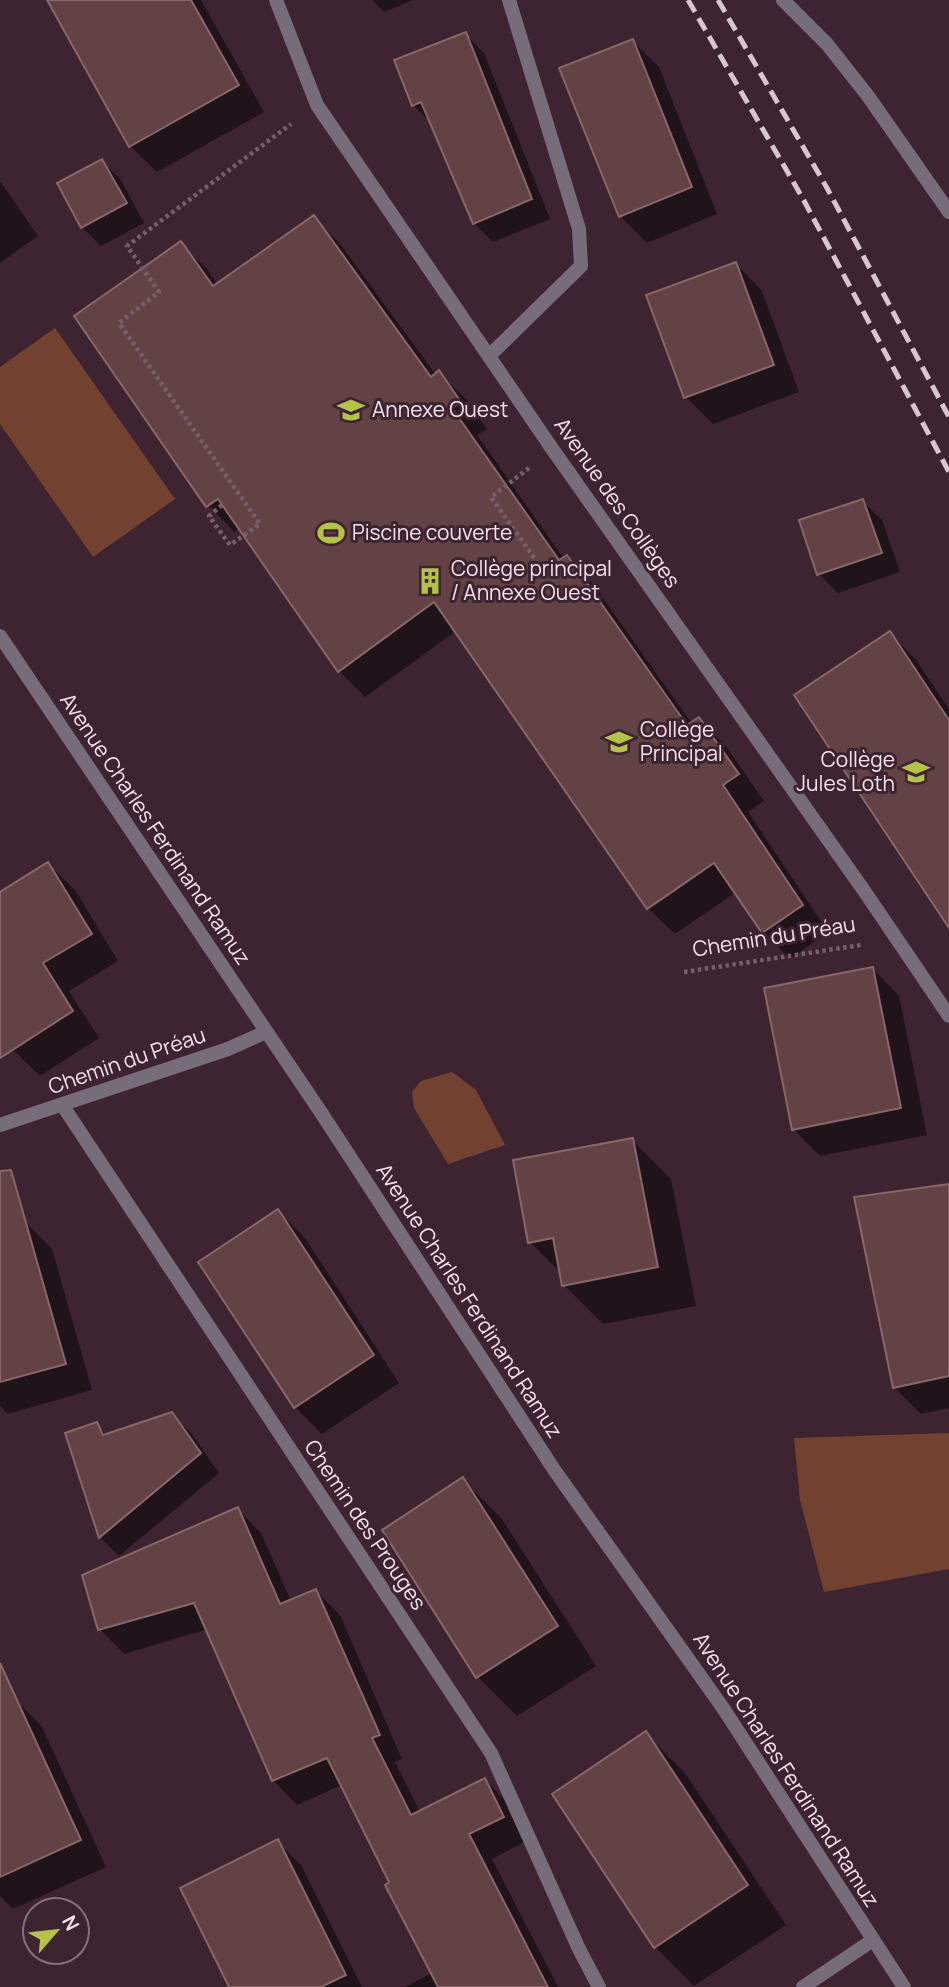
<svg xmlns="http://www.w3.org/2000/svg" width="949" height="1987" font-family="Manrope,sans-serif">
  <rect width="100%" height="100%" fill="#3e2431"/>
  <g fill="#734130">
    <path d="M55,328l120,171 -82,58 -93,-133v-57z"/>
    <path d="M452,1072l24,18 29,55 -57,19 -34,-56 -2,-16 9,-11z"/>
    <path d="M949,1433v136l-125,23 -24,-92 -6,-62z"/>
  </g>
  <g fill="#0007">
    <path d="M49,0h152l63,112 -107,60 -27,-26z"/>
    <path d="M372,0h41l-29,12z"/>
    <path d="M465,34l19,19 66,166 -57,23 -19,-19 -42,-99 -19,-19z"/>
    <path d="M632,41l27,26 58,147 -70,29 -27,-27z"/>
    <path d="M102,161l19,19 23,43 -43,23 -19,-19z"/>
    <path d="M0,181l38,55 -38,27z"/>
    <path d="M313,217l27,27 96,131 3,-2 27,26 21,30 -10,6 87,124 2,-1 27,26 99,140 6,-5 27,26 39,56 -16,11 80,120 -38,27 -26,-27 -28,-40 -61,42 -27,-26 -192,-277 -91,66 -26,-26 -99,-143 -6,4 -26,-27 -28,-262 27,26 11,16z"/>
    <path d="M736,264l26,27 37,101 -86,32 -27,-27z"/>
    <path d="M862,501l20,19 18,52 -62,21 -19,-19z"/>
    <path d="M890,633l26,27 33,49v209z"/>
    <path d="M48,864l27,26 43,71 -49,30 30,47 -59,38 -27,-26 -13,-20v-136z"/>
    <path d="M873,969l26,27 28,139 -107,21 -27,-27z"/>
    <path d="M632,1140l39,39 25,127 -93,18 -39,-39 -3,-12 -31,-31z"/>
    <path d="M949,1185v223l-28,6 -27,-27z"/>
    <path d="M278,1211l27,27 94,145 -77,51 -27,-27z"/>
    <path d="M25,1222l27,27 40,141 -84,24 -8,-8v-177z"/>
    <path d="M171,1414l20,19 28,40 -100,83 -19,-19 -33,-103 29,-10 11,11z"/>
    <path d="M463,1480l39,39 94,147 -79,50 -39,-39 -94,-147z"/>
    <path d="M237,1509l24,24 30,68 25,-10 24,24 62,144 -7,3 25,50 65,-32 24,24 17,37 -34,18 66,128h-153l27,-14 -40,-90 -50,-98 -45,20 -24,-25 -65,-151 -84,25 -24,-25z"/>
    <path d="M16,1700l26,27 64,140 -93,42 -13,-13v-188z"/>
    <path d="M646,1734l39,39 101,152 -92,61 -39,-39z"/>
    <path d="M277,1841l24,24 61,122h-131z"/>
  </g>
  <g fill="#624245" stroke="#886669" stroke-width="2">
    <path d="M47,0h144l48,85 -110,62z"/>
    <path d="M466,32l66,167 -59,25 -52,-122 -9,4 -18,-46z"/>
    <path d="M633,39l59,148 -73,30 -60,-149z"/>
    <path d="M102,159l25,44 -46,25 -24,-45z"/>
    <path d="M314,215l117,162 8,-7 22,32 -9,6 107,152 8,-5 120,170 12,-8 40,57 -16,11 80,120 -41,28 -48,-70 -67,46 -213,-307 -96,70 -120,-173 -12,8 -132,-191 107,-75 32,45z"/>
    <path d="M736,262l38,103 -90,33 -38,-103z"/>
    <path d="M863,499l19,54 -65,22 -18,-55z"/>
    <path d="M890,631l59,89v208l-155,-233z"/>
    <path d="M48,862l44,72 -49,29 30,48 -73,47v-166z"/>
    <path d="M873,967l28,141 -109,22 -28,-142z"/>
    <path d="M633,1138l25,129 -96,19 -9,-48 -25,5 -15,-83z"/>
    <path d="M11,1170l55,194 -66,18v-211z"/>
    <path d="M949,1184v192l-56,12 -39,-191z"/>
    <path d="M278,1209l96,146 -80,53 -96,-146z"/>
    <path d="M172,1412l29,41 -102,85 -34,-105 32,-11 6,13z"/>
    <path d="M463,1477l95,149 -82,52 -94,-148z"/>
    <path d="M238,1507l42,97 36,-15 64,146 -8,3 39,77 74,-37 19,39 -35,17 79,153h-110l-53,-102 4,-3 -62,-124 -55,23 -78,-178 -96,27 -16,-55z"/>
    <path d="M0,1663l81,177 -81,37z"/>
    <path d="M646,1731l102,154 -94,63 -102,-154z"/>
    <path d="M278,1839l68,136 -25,12h-92l-49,-99z"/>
  </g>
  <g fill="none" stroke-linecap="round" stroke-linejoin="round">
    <g stroke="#765f6a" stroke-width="4.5" stroke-dasharray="3.5 3.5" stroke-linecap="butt">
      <path d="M529,468l-38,29 44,62"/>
      <path d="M222,505l-13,11 21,29 30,-21 -141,-201 40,-31 -32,-46 164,-122"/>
      <path d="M684,972l177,-27"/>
    </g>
    <path stroke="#766d78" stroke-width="14" d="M489,356l92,-90 -2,-37 -70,-229"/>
    <path stroke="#766d78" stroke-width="14" d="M690,644l175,248 84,124"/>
    <g stroke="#766d78" stroke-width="14">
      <path d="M276,0l41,105 236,345 137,194"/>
      <path d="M783,0l44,44 41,52 81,116"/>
      <path d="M63,1106l428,647 88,196 20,38"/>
      <path d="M0,1125l228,-76 38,-17"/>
      <path d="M803,1987l70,-47"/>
    </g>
    <path stroke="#766d78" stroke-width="14" d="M0,636l322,478 233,357 168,237 181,279"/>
    <g stroke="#d8c5cd" stroke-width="5" stroke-dasharray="14 7" stroke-linecap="butt">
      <path d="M688,0l114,197 147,275"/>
      <path d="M718,0l109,188 122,229"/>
    </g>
  </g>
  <defs>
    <symbol id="school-bare" viewBox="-9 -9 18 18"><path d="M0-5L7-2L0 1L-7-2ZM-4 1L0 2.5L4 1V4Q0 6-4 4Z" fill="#b5c24a" stroke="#3e2431" stroke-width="2.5" paint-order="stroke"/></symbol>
    <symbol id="stadium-bare" viewBox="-9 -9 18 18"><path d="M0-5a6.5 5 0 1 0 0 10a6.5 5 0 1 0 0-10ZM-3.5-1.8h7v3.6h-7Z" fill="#b5c24a" stroke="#3e2431" stroke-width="2.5" paint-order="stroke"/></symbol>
    <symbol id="building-bare" viewBox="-9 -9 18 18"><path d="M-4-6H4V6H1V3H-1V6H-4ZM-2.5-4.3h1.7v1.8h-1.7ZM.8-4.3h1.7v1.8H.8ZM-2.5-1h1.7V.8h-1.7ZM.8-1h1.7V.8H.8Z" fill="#b5c24a" stroke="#3e2431" stroke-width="2.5" paint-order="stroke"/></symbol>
  </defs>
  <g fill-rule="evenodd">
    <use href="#school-bare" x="332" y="391" width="38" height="38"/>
    <use href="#stadium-bare" x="312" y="514" width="38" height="38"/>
    <use href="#building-bare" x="411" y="562" width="38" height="38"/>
    <use href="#school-bare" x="600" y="723" width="38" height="38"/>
    <use href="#school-bare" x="897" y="753" width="38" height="38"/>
  </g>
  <g text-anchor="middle" stroke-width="6" stroke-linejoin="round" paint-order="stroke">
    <g font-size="21" fill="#f5e3eb" stroke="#3e2431" text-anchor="start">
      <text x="372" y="417">Annexe Ouest</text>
      <text x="352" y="540">Piscine couverte</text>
      <text x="451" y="576">Collège principal<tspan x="451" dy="24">/ Annexe Ouest</tspan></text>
      <text x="640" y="737">Collège<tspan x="640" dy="24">Principal</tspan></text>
      <text x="895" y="767" text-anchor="end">Collège<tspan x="895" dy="24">Jules Loth</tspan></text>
    </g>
    <g font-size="21" fill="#f5e3eb" stroke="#3e2431">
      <text transform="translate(617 503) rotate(55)" y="7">Avenue des Collèges</text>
      <text transform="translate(155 829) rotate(56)" y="7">Avenue Charles Ferdinand Ramuz</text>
      <text transform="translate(774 937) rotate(-9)" y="7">Chemin du Préau</text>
      <text transform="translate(127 1061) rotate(-19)" y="7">Chemin du Préau</text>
      <text transform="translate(469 1301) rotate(57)" y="7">Avenue Charles Ferdinand Ramuz</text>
      <text transform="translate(365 1525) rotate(56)" y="7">Chemin des Prouges</text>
      <text transform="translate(786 1770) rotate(57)" y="7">Avenue Charles Ferdinand Ramuz</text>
    </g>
  </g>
  <g transform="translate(56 1931) rotate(62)"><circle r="33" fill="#3e2431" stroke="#87707b" stroke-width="2"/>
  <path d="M0-5L12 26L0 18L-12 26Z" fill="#b5c24a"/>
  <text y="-10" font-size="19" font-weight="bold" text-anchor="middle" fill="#f5e3eb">N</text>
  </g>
</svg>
